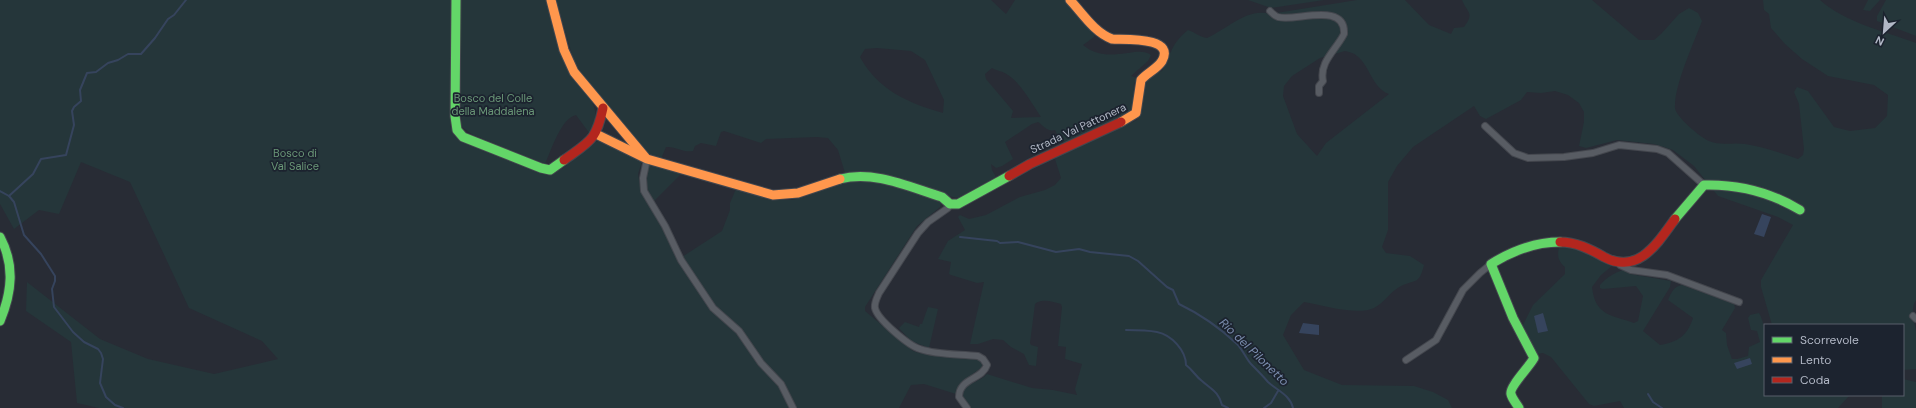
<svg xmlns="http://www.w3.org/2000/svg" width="1916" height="408" font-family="'DM Sans',sans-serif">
  <rect width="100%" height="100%" fill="#282c35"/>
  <g fill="#25363a" fill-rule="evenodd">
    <path d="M0,0h451l-1,125 5,12 8,5 77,31c29,4 37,-26 58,-32l44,20 -4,13 3,17 50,88 90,108 10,21h-692l-22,-5 -6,-61 -45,-31 1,-29 73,57 48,20 66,15 64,-15 -16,-18 -73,-33 -59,-126 -49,-20 -22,52 -20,-4 -25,19 -14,-25z"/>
    <path d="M460,0h88c4,22 8,46 19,66 7,14 22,26 27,41 3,9 1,19 -4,27l-14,-19c-15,3 -25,36 -31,49l-72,-29 -11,-8 -2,-23z"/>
    <path d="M556,0h435l15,14 9,-14h52l29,32 -2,5 -11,8c25,21 54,-1 68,10l-3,6 -17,15 6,2 -3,6 -1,28 -67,31 -6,-3 -5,-10c-8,2 -11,-4 -17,-8l-6,2 -27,18 8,17 -11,7 -6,2 -5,-4 1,6 4,7 -38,21c-37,-7 -73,-31 -113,-25l-7,-23 -10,-12 -11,-1 -51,2 -5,4 -37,-12 -3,1 -5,14 -15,-3 -6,3 -2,5c-10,2 -17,-5 -27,-4l-5,12 -13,-5 -67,-81 -8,-15zM877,48l34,3 14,9 19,40 -1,13c-35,-10 -65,-23 -83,-56l5,-8zM992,68c5,3 11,3 16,7 12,7 25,30 33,42l-30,1 2,-7 -27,-32 -1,-5z"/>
    <path d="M1248,0h76l-53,8z"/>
    <path d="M1357,0h48l24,25 22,9 3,-6 10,-1c11,-15 3,-14 -2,-27h130l47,40h15l7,-6 18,-20 10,-6 9,5 4,8c-8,22 -28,64 -27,87 0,8 26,30 34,33 11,5 25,1 36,3 19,3 36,9 53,15l5,-4 1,-6 -5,-45 -5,-12 3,-5 11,4 26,36 16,4 25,-3 12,-12 1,-21 -14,-10 -46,-9 -26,-17 -17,-15 -14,-16 -2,-14 -5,-4 -1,-10h57c26,23 64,31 96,43v257c-6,9 -2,20 0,31 0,12 0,26 0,38l-13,1v-45h-131l-11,-38v-7l32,-55 -15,-8 -60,-21 -24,-30 -21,-16 -19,-6 -37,-4 -31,8 -7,-2 5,-24v-10l-5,-9 -11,-8 -13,-4 -14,2 -14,-1 -6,8 -35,19 -6,-3 -6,-10 -61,41 -16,19 -9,16v48l-6,17 4,6 24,3 14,9c-5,20 -8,14 -23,21 -10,5 -17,17 -27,22 -17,8 -52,-3 -70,-6l-13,13 -8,20 21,35 38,15 72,1 19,6 15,8 4,8h-481l-7,-7 -2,-9c6,-10 18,-10 25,-18l45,14 21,2 24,5 -2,-6 7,-25 -17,-5 1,-12 -8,-1 4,-39 -1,-3c-7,-2 -20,-6 -26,0l-5,39 1,2 7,2 -2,19 -7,-1 -5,-11 -13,-7 -8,-7 -10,-1 -15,5h-8l14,-62 -7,1 -26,-8 -2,-1 2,-12 -13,-3 10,-18 17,-11 -7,-13 2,-2 9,4 17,-4 34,-18 25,-7 10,-5 6,-7 -6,-19 3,-3 79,-36 4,-8 2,-30 12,-9 7,-2c10,-18 8,-26 26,-41 7,2 11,7 19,8 20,-9 41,-31 63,-24zM1345,51c4,1 9,2 12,5 13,10 15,32 32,38l-63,49 -9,13 -20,-22 -14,-38 1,-10 8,-10 28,-18z"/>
    <path d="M1868,0h12l-10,11 -7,-1z"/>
    <path d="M1886,0h30v36l-39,-15v-5z"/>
    <path d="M649,163l33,10 -28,28c-10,-16 -10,-20 -5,-38z"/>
    <path d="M869,178l65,20 7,5 -1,4 -23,19 -52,81v4l48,40 6,2 58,6 6,3 -1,5 -21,16 -5,11 -32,-10 -13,1 -12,23h-105l-14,-30 -17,-17 -12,-18 -13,-15 -23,-21 -33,-50 40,-26 8,-21v-7l6,-14 43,11h13l15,-4 27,-12z"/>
    <path d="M1565,245l16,4 30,15 1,2 -11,9 -9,12c3,29 20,28 42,36l4,-2 5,-25 -7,-10 -33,3 -3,-1v-3c7,-8 14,-12 23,-15l7,4 41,7 -1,6 -27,44 17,14c18,-3 27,-9 33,-27l-25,-18c3,-7 6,-14 14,-15l52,19 1,4 -13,22 4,3 1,12 5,14h5l11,-3 1,-9 11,-5 -3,-11 -6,-1 -3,-12 2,-3 9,-2c10,15 6,62 6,82h85l-12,13h-214l-4,-7 -26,5 -5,-2 -38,-47 -8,-4 -7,1 -14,-27 11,-22 32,-31v-7c-7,-6 -8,-11 -6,-20z"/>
    <path d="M928,307l10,2 -9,39 -18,-7 -12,-13 6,-6 14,5 1,-3h2z"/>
    <path d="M1903,379l13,3v26h-34v-13h21z"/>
  </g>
  <g fill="#36445d">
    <path d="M1762,214l9,3 -7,20 -10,-3z"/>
    <path d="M1543,313l5,18 -10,2 -4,-17z"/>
    <path d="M1303,323l16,2v10l-20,-2z"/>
    <path d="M1750,358l2,6 -15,5 -3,-6z"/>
  </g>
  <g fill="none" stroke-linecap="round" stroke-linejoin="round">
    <g stroke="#36445d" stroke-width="2">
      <path d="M0,191l9,5 5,6 10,33 17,19 14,22v5l-3,8 2,18 19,25 11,10 14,7 3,4 2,6 -3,24 6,14 9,8 8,3"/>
      <path d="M9,196l24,-22 8,-15 25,-4 8,-30 -2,-14 2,-4 7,-6 -1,-11 7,-17 9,-1 12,-9 10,-3 10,-6h13l14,-16 13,-19 6,-4 12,-15"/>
      <path d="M960,237l37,4 3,2 18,-1 38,10 23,-3 11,3 39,4 9,5 29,26 6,3 6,14c21,10 41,24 58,40 6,6 9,15 14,20 6,6 12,12 17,18 10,9 22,13 25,26"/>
      <path d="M1126,330c10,0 21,0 31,2 15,3 29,19 29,33 8,6 9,11 16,16 9,8 17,11 20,24l6,3"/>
      <path d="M1648,394l5,8 9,6"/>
      <path d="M1264,408l7,-5 7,-12"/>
    </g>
    <defs>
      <g id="street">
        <path d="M1270,11c2,2 5,5 8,6 17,5 68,-16 66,17 -8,16 -25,28 -21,47l-4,5v7"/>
        <path d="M1485,126l29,27 14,5 36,-1 29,-4 26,-8 38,4 11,4 36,32"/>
        <path d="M647,159l-4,19 1,13 21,35 16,34 32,48 26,23 22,32 20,21 12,24"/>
        <path d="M950,204l-2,4 -20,14 -10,11 -39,60c-2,5 -5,10 -4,15 2,11 34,38 45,41 17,6 39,5 58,7l5,3 4,6c-5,15 -28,13 -28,32l8,11"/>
        <path d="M1620,265l11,5 36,5 72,27"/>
        <path d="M1913,316l3,3"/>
        <path d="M1406,360l30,-20 27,-50 17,-17 11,-9"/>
      </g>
      <g id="fast">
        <path d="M456,0l-1,116 2,14 6,7 78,31 9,2 14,-10"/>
        <path d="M840,179c34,-9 69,8 102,18l8,7h8l51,-28"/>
        <path d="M1675,219l29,-34c35,-1 66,7 96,25"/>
        <path d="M0,237c15,28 12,55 0,84"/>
        <path d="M1519,408c-2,-4 -7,-9 -8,-14 -2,-7 19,-28 23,-36l-21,-40 -22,-54c21,-13 44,-22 69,-22"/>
      </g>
      <g id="slow">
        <path d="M551,0l13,50 10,22 71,85"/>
        <path d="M1070,0c13,14 24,32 42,39 11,1 64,-3 50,22 -5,8 -15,12 -21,19l-5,33 -15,9"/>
        <path d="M596,134l51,25 126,36 25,-2 42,-14"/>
      </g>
      <g id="jam">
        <path d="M564,160c26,-19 32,-19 39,-52"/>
        <path d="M1009,176l21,-12 91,-42"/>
        <path d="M1560,242c16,0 30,7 44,15 34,18 53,-13 71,-38"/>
      </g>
    </defs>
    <use href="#street" stroke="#44474e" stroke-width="8"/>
    <use href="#fast" stroke="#44474e" stroke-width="11"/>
    <use href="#slow" stroke="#44474e" stroke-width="11"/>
    <use href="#jam" stroke="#44474e" stroke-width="11"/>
    <use href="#street" stroke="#585c63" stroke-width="6"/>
    <use href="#fast" stroke="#63d668" stroke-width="9"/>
    <use href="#slow" stroke="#ff974d" stroke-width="9"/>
    <use href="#jam" stroke="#b3261e" stroke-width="9"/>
  </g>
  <g text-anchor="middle" stroke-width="3.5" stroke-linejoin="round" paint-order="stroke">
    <g font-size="11" fill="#6a9777" stroke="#1c232f">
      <text x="493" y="102">Bosco del Colle<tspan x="493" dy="13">della Maddalena</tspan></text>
      <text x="295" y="157">Bosco di<tspan x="295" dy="13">Val Salice</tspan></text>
    </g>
    <g font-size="11" fill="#b2b8c6" stroke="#1c232f">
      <text transform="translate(1078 128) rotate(-25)" y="4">Strada Val Pattonera</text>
    </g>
    <g font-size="12" font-style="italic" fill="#7b8dae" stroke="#1c232f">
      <text transform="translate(1254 352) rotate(44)" y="4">Rio del Pilonetto</text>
    </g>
  </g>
  <rect x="1764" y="324" width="140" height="72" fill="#1c232f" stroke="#585f6b"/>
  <rect x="1772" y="337" width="20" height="6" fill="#63d668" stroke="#585f6b"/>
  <text x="1800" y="344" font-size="12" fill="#b2b8c6">Scorrevole</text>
  <rect x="1772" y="357" width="20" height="6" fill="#ff974d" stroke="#585f6b"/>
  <text x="1800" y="364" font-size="12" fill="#b2b8c6">Lento</text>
  <rect x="1772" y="377" width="20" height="6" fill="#b3261e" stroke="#585f6b"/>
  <text x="1800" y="384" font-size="12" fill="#b2b8c6">Coda</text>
  <g transform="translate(1884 32) rotate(206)" stroke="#1c232f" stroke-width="3" paint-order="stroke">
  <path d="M0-3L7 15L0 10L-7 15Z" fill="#b2b8c6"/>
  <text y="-6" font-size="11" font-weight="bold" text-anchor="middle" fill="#b2b8c6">N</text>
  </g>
</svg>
